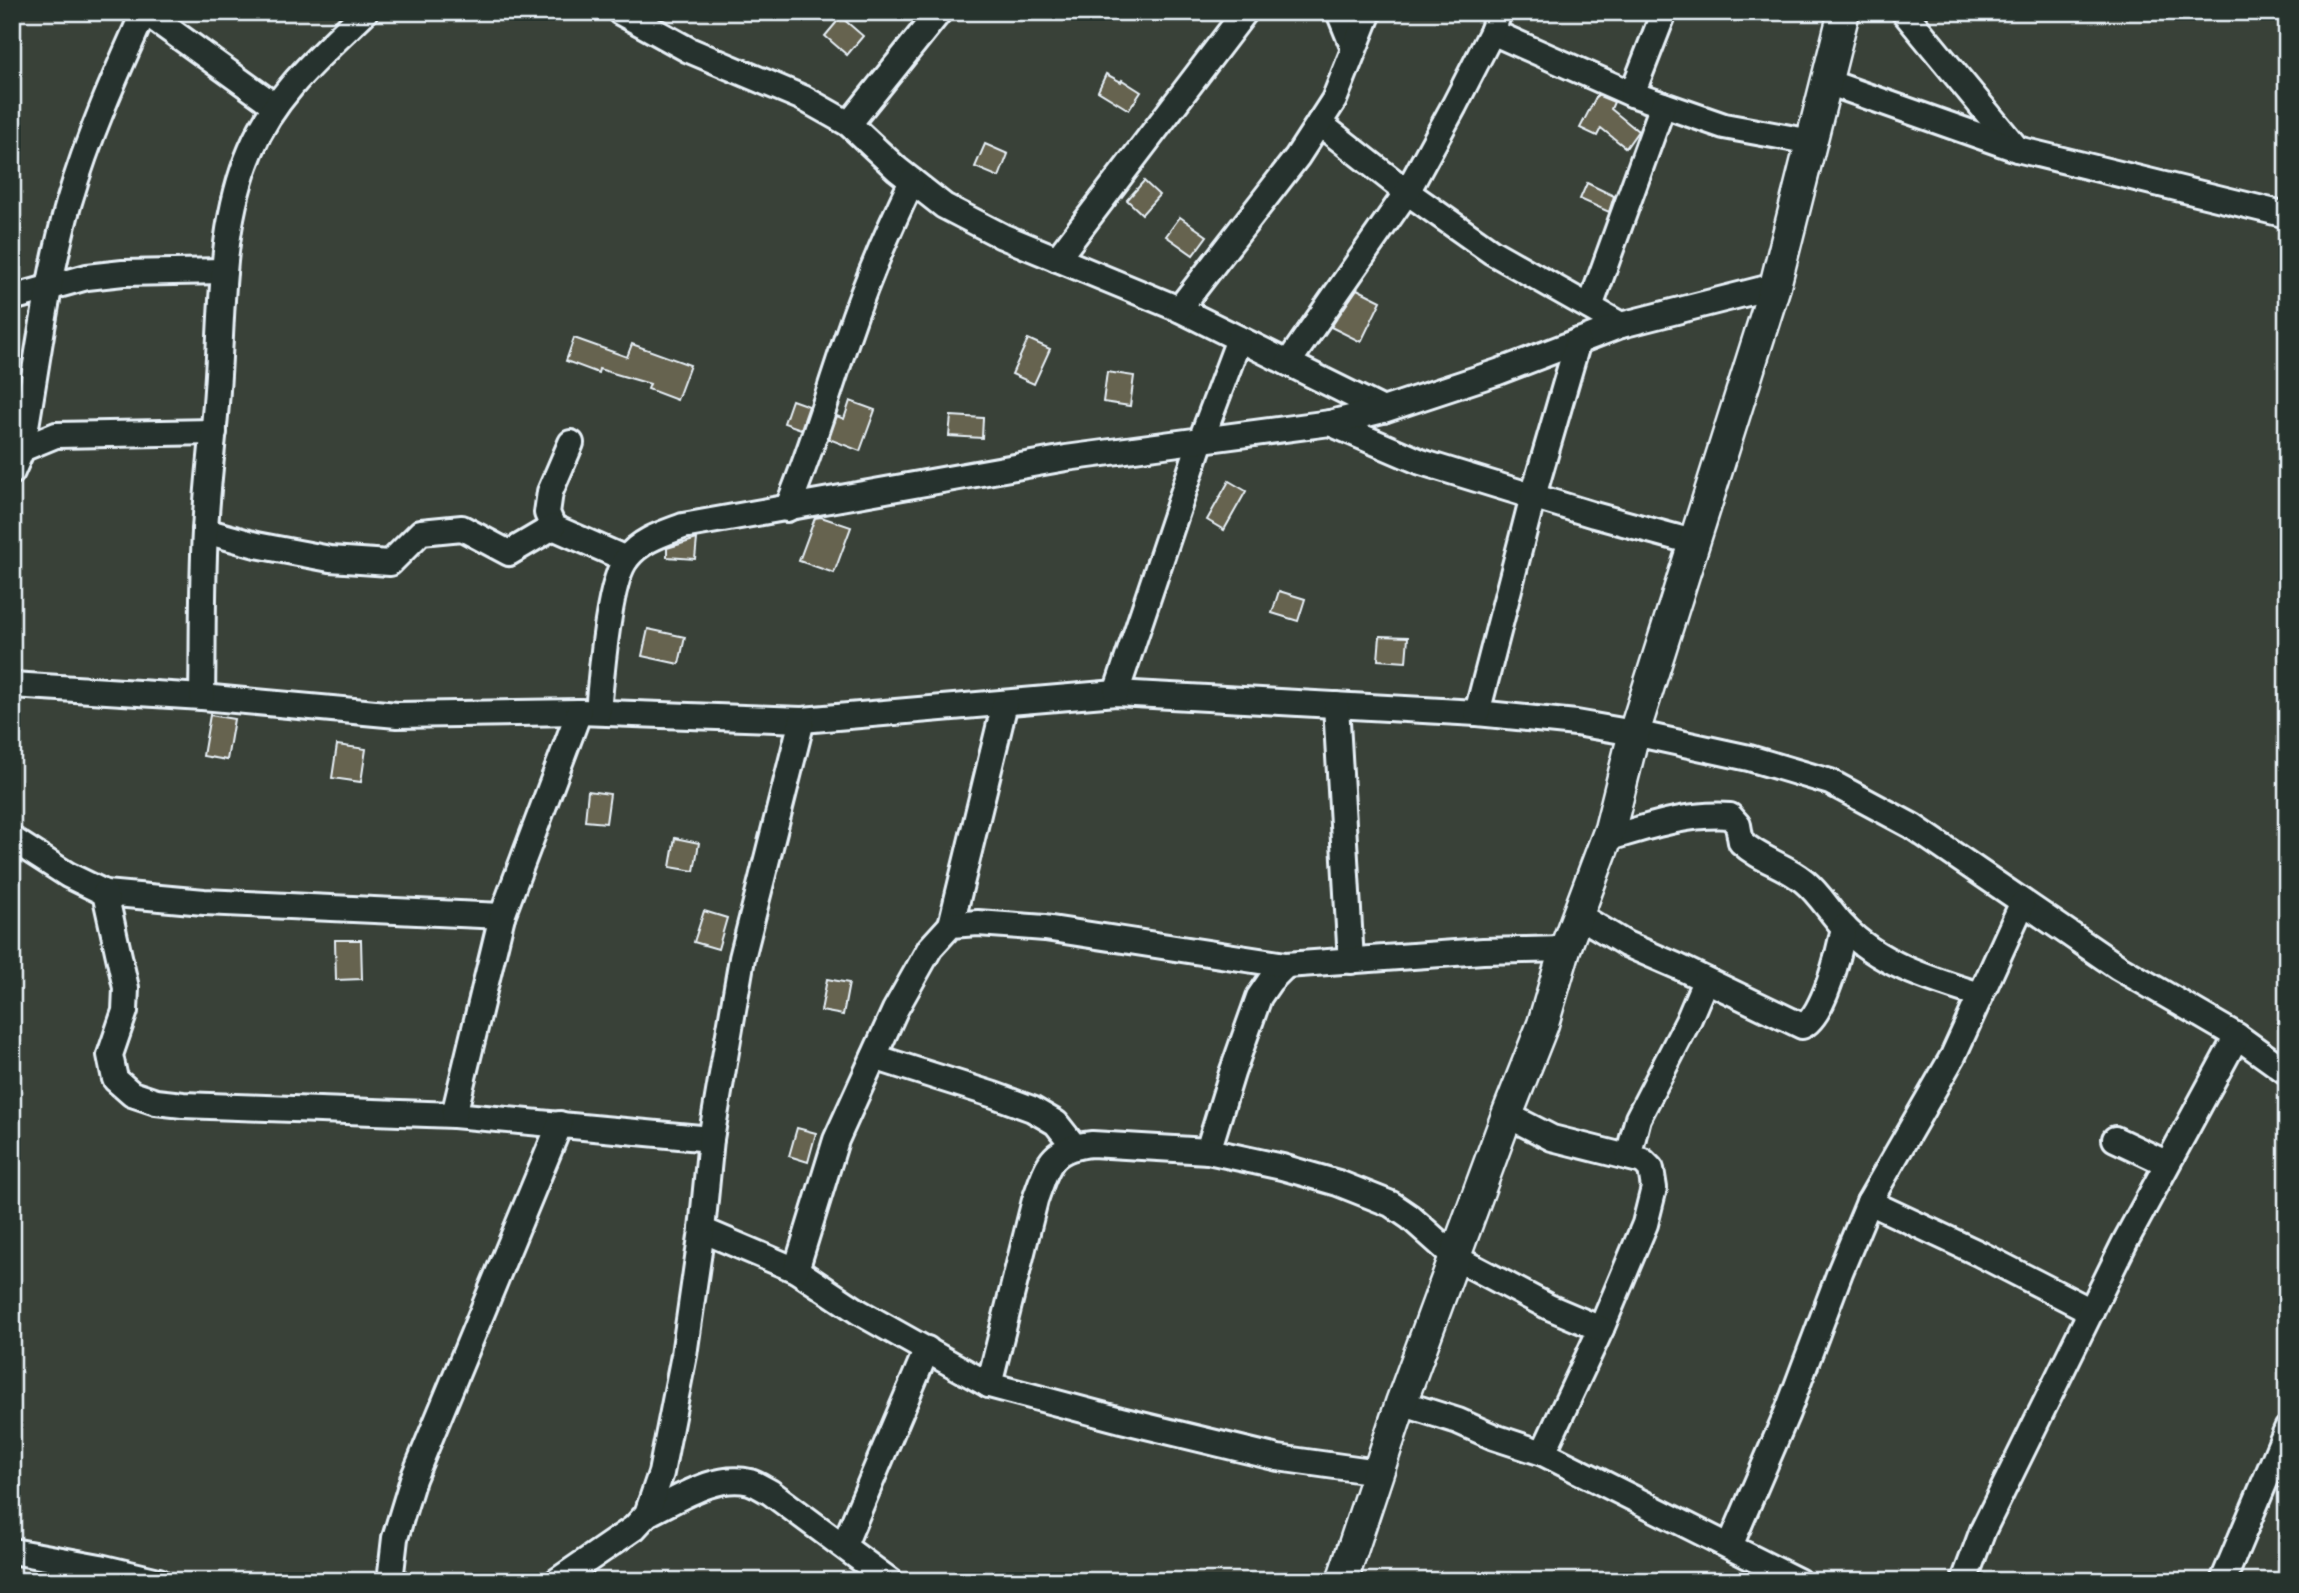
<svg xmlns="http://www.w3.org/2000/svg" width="2299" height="1593" font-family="'Gochi Hand',sans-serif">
  <rect width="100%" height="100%" fill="#394138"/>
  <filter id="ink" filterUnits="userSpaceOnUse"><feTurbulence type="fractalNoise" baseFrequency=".0143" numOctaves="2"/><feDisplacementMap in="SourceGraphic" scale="14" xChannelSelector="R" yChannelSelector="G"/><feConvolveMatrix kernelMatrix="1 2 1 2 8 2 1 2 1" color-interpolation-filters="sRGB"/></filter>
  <g filter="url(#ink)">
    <g fill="#666350" stroke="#e8f1f8" stroke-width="2">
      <path d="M841,17l22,19 -16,19 -22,-19z"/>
      <path d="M1106,74l15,8 1,-2 19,12 -12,18 -31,-19z"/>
      <path d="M1597,95l17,7 -3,7 27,22 -12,17 -25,-20 -4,8 -17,-8z"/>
      <path d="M985,144l23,10 -9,23 -24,-10z"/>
      <path d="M1144,181l15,14 -17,19 -15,-14z"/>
      <path d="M1587,183l27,13 -5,16 -29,-13z"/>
      <path d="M1180,217l27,19 -14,19 -27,-19z"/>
      <path d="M1357,289l24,12 -20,41 -30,-15z"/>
      <path d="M574,338l53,19 5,-13 58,21 -13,35 -29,-11 2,-5 -51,-15 -1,4 -32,-12z"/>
      <path d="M1028,339l22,10 -16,35 -22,-10z"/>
      <path d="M1107,372l27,4 -4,30 -27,-4z"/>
      <path d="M792,400l17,6 -8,23 -17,-6z"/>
      <path d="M850,401l25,9 -15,41 -31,-12 8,-23 7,3z"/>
      <path d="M951,416l32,2 -1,20 -33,-2z"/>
      <path d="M1229,481l17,10 -22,39 -17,-10z"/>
      <path d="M821,517l30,10 -17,46 -35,-12 16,-43z"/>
      <path d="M697,539l-2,20 -28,-2v-9z"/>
      <path d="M1279,591l26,8 -7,22 -26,-8z"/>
      <path d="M648,629l37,8 -6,27 -37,-8z"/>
      <path d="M1380,636l28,1 -2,25 -28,-2z"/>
      <path d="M210,715l24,4 -7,41 -24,-4z"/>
      <path d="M337,745l29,4 -5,33 -29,-4z"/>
      <path d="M588,791l22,3 -4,29 -21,-2z"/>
      <path d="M675,838l24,5 -5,28 -24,-4z"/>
      <path d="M704,911l23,7 -9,31 -24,-7z"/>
      <path d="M335,940h26l1,39 -26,1z"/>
      <path d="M827,979l22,4 -6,32 -22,-4z"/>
      <path d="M797,1128l19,5 -8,29 -19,-6z"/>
    </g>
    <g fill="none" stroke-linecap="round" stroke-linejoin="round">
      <defs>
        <g id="minor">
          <path d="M145,12l130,94"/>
          <path d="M620,12l69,38 114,48 46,26 48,45 47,37 58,30 177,73 204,101"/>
          <path d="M1339,12l15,37"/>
          <path d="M1904,12l113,137"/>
          <path d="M1492,32l140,62 92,32 88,16"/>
          <path d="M1827,82l190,67 270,66"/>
          <path d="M1632,94l32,-82"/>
          <path d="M1319,123l88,69 85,60 129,73"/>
          <path d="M849,124l90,-112"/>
          <path d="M1057,259l188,-247"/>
          <path d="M12,298l75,-21 36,-4 101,-2"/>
          <path d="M1590,307l73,-202"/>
          <path d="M1179,309l118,-152 37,-57 35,-88"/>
          <path d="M1288,363l119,-171 47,-86 38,-74 7,-20"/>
          <path d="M1330,423l91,39 173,53 99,27"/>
          <path d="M571,443l-21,49 -3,21 6,14 73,32"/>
          <path d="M22,449c15,-82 24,-166 47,-247 19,-65 47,-128 75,-190"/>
          <path d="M12,472l10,-23 34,-14 158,-3"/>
          <path d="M787,509c24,-57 41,-116 61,-174 18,-53 40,-104 64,-154"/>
          <path d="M205,531l51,14 74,14 60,4 31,-31 41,-4 47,25 44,-26"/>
          <path d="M12,685l190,12 195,18 182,-3 223,8 314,-27 361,20 99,10 58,10 115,25 81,24 82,44 206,141 119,69 50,36"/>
          <path d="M1116,693l85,-253 38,-101"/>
          <path d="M202,697c1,-55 0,-110 3,-165 2,-47 9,-95 12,-142 6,-80 2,-165 34,-240 23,-56 72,-97 114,-138"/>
          <path d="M1336,705l15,256"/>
          <path d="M598,712c3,-33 10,-131 29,-154 14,-18 35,-24 56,-32l383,-68 264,-35 53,-13 115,-38 123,-47 154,-39"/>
          <path d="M1477,713l56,-217 45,-155"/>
          <path d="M12,839l56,36 37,18 99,9 298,14"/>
          <path d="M1606,839c41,-12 80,-26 124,-23l8,9 3,17c19,18 44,23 63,39 16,13 25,30 39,45 35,38 89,54 137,69"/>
          <path d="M105,893l21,95 -1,23 -15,44 5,24 17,15 24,8 27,3 271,10 257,24"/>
          <path d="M1578,915l48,29 53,23 123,59c22,-8 38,-77 42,-99"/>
          <path d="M951,925l54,-222"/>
          <path d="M874,1057l120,38 38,14 24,14 18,23"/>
          <path d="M454,1115l48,-199 77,-204"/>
          <path d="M1507,1115l45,23 91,23 8,8 3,19 -9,36 -44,105 -58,124"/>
          <path d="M2115,1139l51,24"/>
          <path d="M1208,1151l24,-78 27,-76 11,-16 16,-16"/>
          <path d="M1628,1157l10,-39 50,-97 17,-40"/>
          <path d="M1869,1202l111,52 111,57"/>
          <path d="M702,1230l94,40 63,42 130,73 132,35 157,38 100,14"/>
          <path d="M796,1270l40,-130 59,-130 35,-62 21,-23 27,-2 67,5 241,37 197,-14 82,-2"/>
          <path d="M989,1385l46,-185c13,-36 15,-52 57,-56l116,7 74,16 56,16 53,21 19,13 46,41 93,49 52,22"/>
          <path d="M1401,1403l57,18 36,16 49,16 255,128"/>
          <path d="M647,1514c30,-14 68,-41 103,-32 7,2 14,7 20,10l120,89"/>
          <path d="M844,1545l83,-196"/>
          <path d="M1730,1546l57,-133 53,-141 29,-70 84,-146 69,-152"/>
          <path d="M12,1551l88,16 59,14"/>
          <path d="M390,1581l5,-43 18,-59 147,-355"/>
          <path d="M557,1581l77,-53 13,-14 14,-41 23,-118 18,-125 9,-91 31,-181 60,-238"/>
          <path d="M1964,1581l19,-51 142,-288 112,-206"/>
          <path d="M2223,1581l64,-152"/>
        </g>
        <path id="tertiary" d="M1342,1581l59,-178 106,-288 36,-91 22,-75 45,-120 24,-96 141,-447 69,-274"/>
      </defs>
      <use href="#minor" stroke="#e8f1f8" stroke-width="30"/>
      <use href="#tertiary" stroke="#e8f1f8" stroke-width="35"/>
      <use href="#minor" stroke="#26332d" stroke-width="24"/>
      <use href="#tertiary" stroke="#26332d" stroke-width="30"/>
    </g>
  </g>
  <rect width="2299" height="1593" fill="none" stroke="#26332d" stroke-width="42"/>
  <rect x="21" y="21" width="2257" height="1551" fill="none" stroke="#e8f1f8" stroke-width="2.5" filter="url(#ink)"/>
</svg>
